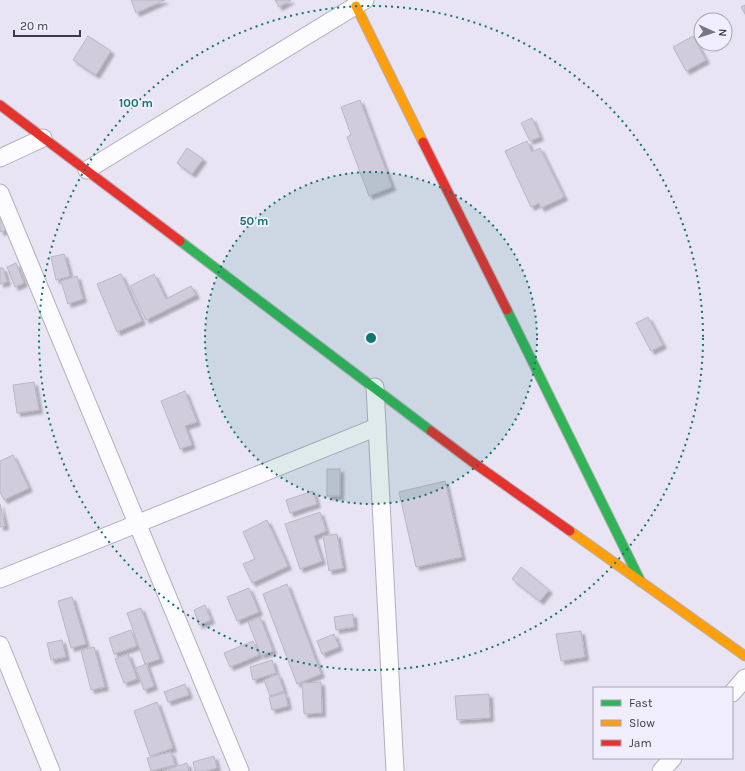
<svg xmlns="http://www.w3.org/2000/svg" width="745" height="771" font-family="Karla,sans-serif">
  <defs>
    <filter id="shadow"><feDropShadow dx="3.5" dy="3.5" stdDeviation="1" flood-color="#0004"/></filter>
  </defs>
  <rect width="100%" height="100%" fill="#e8e4f4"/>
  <g fill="#d0ccdc" stroke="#bab7c4" filter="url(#shadow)">
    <path d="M131,0h34l-29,13z"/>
    <path d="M275,0h16l-12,7z"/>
    <path d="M745,5v9l-4,-7z"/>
    <path d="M88,36l23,15 -15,24 -23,-15z"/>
    <path d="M693,36l13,24 -20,11 -13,-24z"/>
    <path d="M360,100l32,87 -23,9 -22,-59 4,-2 -10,-28z"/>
    <path d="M532,118l8,19 -10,4 -9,-18z"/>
    <path d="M527,141l5,11 8,-4 24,49 -23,11 -2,-5 -8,4 -26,-56z"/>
    <path d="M187,148l16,11 -11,15 -15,-11z"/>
    <path d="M0,206l6,24 -6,2z"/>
    <path d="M64,254l6,22 -14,4 -5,-23z"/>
    <path d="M16,263l8,20 -9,4 -8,-20z"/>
    <path d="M0,268h3l4,14 -7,2z"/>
    <path d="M121,274l21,47 -25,11 -20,-48z"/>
    <path d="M154,274l12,25 25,-13 5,9 -50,25 -16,-34z"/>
    <path d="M77,276l6,23 -15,5 -7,-23z"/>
    <path d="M648,317l15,28 -12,6 -15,-28z"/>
    <path d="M34,382l5,28 -22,3 -4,-28z"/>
    <path d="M185,391l12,31 -12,4 7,19 -12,4 -19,-48z"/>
    <path d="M13,455l16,33 -25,12 -4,-8v-31z"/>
    <rect x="327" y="469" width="13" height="27"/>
    <path d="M445,481l17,76 -46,10 -17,-75z"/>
    <path d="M313,491l4,13 -27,9 -4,-13z"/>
    <path d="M0,504l5,22 -5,1z"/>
    <path d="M320,512l6,19 -12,5 8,25 -22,8 -15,-45z"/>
    <path d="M267,520l21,46 -36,17 -9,-19 12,-5 -12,-27z"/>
    <path d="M337,534l6,34 -14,3 -6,-35z"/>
    <path d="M521,567l28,23 -9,11 -28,-22z"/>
    <path d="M287,584l34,90 -24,10 -34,-90z"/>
    <path d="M249,588l10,24 -22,9 -10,-24z"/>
    <path d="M72,597l14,47 -15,4 -13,-47z"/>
    <path d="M205,605l6,15 -12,5 -5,-15z"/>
    <path d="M141,608l19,51 -15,5 -18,-51z"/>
    <path d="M353,614l1,13 -18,3 -2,-13z"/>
    <path d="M260,617l13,34 -12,4 -13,-33z"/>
    <path d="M131,630l6,16 -23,8 -5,-16z"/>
    <path d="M581,631l4,26 -24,4 -5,-27z"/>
    <path d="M334,634l5,13 -17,7 -5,-13z"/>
    <path d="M62,640l4,17 -15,3 -4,-17z"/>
    <path d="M253,641l6,14 -29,12 -6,-14z"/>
    <path d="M94,647l11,40 -14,3 -10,-40z"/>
    <path d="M128,654l9,25 -13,4 -9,-24z"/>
    <path d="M272,660l4,13 -23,7 -3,-13z"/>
    <path d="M146,664l8,22 -10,4 -8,-22z"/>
    <path d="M278,674l6,17 -14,5 -6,-16z"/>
    <path d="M321,682l1,31 -18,1 -2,-31z"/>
    <path d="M185,684l4,11 -21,7 -4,-10z"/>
    <path d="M285,693l3,13 -16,4 -3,-13z"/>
    <path d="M489,694l1,24 -33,2 -2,-24z"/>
    <path d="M157,702l16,46 -23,8 -16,-45z"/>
    <path d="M171,752l4,13 -24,6 -4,-13z"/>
    <path d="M214,756l3,12 -11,3h-11l-2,-9z"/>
    <path d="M187,763l2,8h-27z"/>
  </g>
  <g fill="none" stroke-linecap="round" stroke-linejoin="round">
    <defs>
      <g id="street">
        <path d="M0,158l43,-20"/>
        <path d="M87,170l278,-170"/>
        <path d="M0,193l240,578"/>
        <path d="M375,387l20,384"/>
        <path d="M0,579l377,-152"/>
        <path d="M0,645l51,126"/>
        <path d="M732,693l13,-15"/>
        <path d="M661,771l12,-13"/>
      </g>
      <g id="fast">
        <path d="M180,241l251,190"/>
        <path d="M507,310l134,272"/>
      </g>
      <g id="slow">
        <path d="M356,6l67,136"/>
        <path d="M570,531l175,125"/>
      </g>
      <g id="jam">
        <path d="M0,105l180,136"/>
        <path d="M423,142l84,168"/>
        <path d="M431,431l40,30 99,70"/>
      </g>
    </defs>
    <use href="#street" stroke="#b3afbd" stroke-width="19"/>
    <use href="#fast" stroke="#b3afbd" stroke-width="11"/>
    <use href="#slow" stroke="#b3afbd" stroke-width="11"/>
    <use href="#jam" stroke="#b3afbd" stroke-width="11"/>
    <use href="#street" stroke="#fcfbfd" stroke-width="17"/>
    <use href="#fast" stroke="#30b455" stroke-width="9"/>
    <use href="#slow" stroke="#ff9f0a" stroke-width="9"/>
    <use href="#jam" stroke="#e5322d" stroke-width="9"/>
  </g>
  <circle cx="371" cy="338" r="166" fill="#0f766e" fill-opacity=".12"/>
  <g fill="none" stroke="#0f766e" stroke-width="2" stroke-dasharray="2 4">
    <circle cx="371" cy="338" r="166"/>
    <circle cx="371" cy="338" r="332"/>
  </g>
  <circle cx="371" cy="338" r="6" fill="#0f766e" stroke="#f0edfc" stroke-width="2"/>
  <g font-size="12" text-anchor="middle" font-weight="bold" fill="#0f766e" stroke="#f0edfc" stroke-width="4" stroke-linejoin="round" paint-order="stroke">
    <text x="136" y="107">100 m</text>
    <text x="254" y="225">50 m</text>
  </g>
  <rect x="593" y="687" width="140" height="72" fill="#f0edfc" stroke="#a8a5b4"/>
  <rect x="601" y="700" width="20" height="6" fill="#30b455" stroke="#a8a5b4"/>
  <text x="629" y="707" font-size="12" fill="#3d3a48">Fast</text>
  <rect x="601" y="720" width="20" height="6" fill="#ff9f0a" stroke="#a8a5b4"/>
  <text x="629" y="727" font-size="12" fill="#3d3a48">Slow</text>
  <rect x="601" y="740" width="20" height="6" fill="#e5322d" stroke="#a8a5b4"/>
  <text x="629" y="747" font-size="12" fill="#3d3a48">Jam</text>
  <g transform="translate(713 32) rotate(93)"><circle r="19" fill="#f0edfc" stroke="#a8a5b4"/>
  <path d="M0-3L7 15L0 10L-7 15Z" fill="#797684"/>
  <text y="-6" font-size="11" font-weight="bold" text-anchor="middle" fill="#3d3a48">N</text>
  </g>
  <path d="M14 30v6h66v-6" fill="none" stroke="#3d3a48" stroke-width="2"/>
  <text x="20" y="30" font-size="12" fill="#3d3a48" stroke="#f0edfc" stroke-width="3" paint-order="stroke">20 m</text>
</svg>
